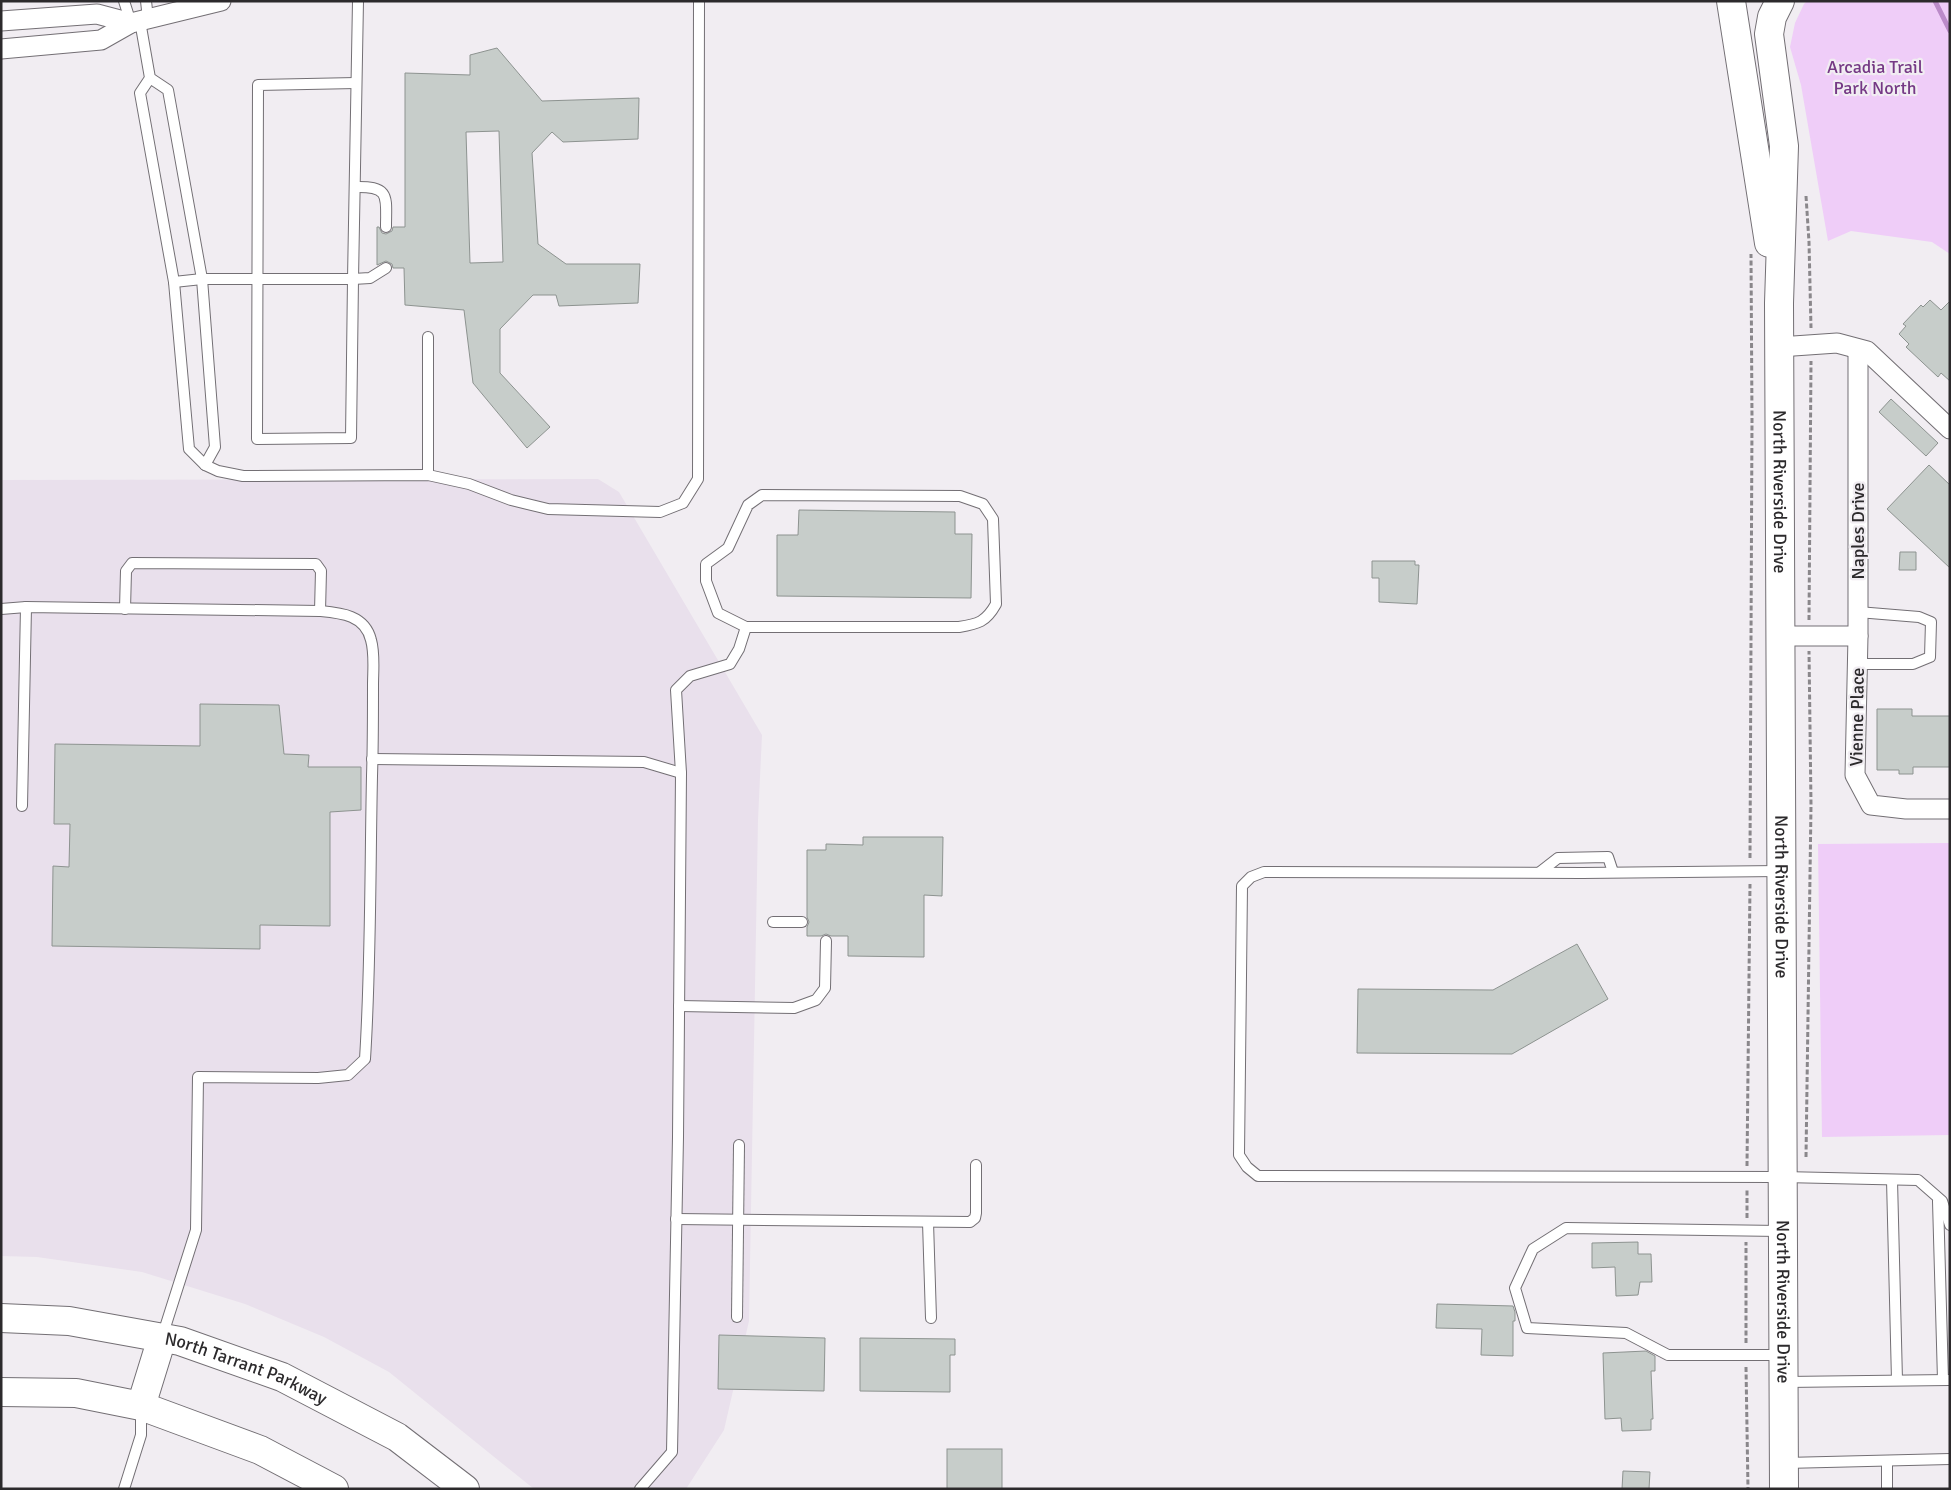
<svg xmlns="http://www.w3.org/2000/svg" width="1951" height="1490" font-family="Signika,sans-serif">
  <rect width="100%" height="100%" fill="#f1edf2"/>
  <path fill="#e9e0ec" d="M598,479l21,13 143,243 -4,85 -9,501 -25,109 -38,59h-152l-145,-117 -65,-35 -79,-33 -103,-32 -105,-15 -36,-1v-776z"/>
  <g fill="#efcdf8">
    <path d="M1807,1h143v253l-18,-12 -81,-11 -23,10 -27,-156 -11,-38 5,-24 9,-19z"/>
    <path d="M1950,843v292l-128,2 -4,-293z"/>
  </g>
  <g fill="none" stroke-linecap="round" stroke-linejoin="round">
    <path stroke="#bb8bc9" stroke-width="5" d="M1935,1l15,30"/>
  </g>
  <g fill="#c7cdca" stroke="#8d9390" fill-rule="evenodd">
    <path d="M497,48l45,53 97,-3 -1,41 -75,3 -11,-10 -20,21 6,91 28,20h74l-2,39 -79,3 -3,-11h-23l-33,34v44l50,54 -23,21 -54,-65 -9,-73 -59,-5 -1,-37h-11l-1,-4 -6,-3 -9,4v-38h2l3,6 4,1 6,-3 1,-4h12v-154l65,2v-20zM499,131l4,131 -33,1 -4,-131z"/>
    <path d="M1930,300l11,10 9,-9v80l-9,-8 -3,4 -32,-30 3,-3 -10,-10 7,-8 -3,-2 18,-19 2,2z"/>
    <path d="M1891,399l47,44 -12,13 -47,-44z"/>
    <path d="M1929,465l21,20v83l-63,-59z"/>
    <path d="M799,510l156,2v22h17l-1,64 -194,-2v-61h21z"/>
    <path d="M1900,552h16v18h-17z"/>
    <path d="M1372,561h43v4h4l-2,39 -38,-2v-24h-7z"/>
    <path d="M200,704l79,1 5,49 25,1 -1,12h53v43l-31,2v114l-70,-1v24l-208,-3 1,-80 16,1 1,-43h-16l1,-80 145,2z"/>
    <path d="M1877,709h35v7h38v51h-37v7h-14v-4h-22z"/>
    <path d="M863,837h80l-1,59 -18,-1v62l-76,-1v-20h-17l-5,-2 -5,2h-14v-9l2,-5 -2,-5v-67h19v-6l37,1z"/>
    <path d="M1577,944l31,55 -96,55 -155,-1 1,-64 135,1z"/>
    <path d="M1638,1242v12h13l1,28h-12l-2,13 -22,1 -1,-29 -23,1v-25z"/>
    <path d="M1437,1304l76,2 2,6v9h-2v35l-32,-1 1,-26 -46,-1z"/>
    <path d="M719,1335l106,3 -1,53 -106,-2z"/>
    <path d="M860,1338l95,1v16h-5v37l-90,-1z"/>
    <path d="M1646,1351l9,5v15h-4l2,48h-2v11l-29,1 -1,-13 -16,1 -2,-66z"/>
    <rect x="947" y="1449" width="55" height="40"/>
    <path d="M1623,1471l27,1 -1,17h-27z"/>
  </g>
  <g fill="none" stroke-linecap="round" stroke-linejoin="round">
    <defs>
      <g id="lane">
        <path d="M124,1l7,22"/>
        <path d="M146,1l2,18"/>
        <path d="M140,21l10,57 -10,15 34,189 15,167 16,16 10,-18 -13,-168 -34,-189 -18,-12"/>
        <path d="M356,83l-98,2 -1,354 94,-1 2,-159 17,-1 16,-10"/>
        <path d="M355,187c36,-1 31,10 31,40"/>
        <path d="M174,282l28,-3h151l5,-278"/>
        <path d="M428,337v138"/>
        <path d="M205,465l13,6 25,5 185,-1 41,9 42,16 37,9 112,3 23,-9 15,-24 1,-478"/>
        <path d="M762,495l198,1 23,8 10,15 3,85c-10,18 -18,20 -37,23h-213l-28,-14 -12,-32v-17l22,-16 20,-43z"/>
        <path d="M1,609l25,-2 294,4c21,2 45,4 51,29 4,14 2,31 2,45 0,30 0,61 -1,91 -2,94 -1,189 -7,283l-17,16 -30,3 -120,-1 -2,153 -34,107"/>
        <path d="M125,609l1,-38 6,-8 184,1 5,7 -1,40"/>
        <path d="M1858,664h55l17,-7 1,-35 -12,-5 -61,-5"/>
        <path d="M372,759l272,3 37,11"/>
        <path d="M22,806l4,-199"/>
        <path d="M1780,871l-198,2 -318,-1 -13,5 -9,9 -3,269 8,12 11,9 525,1 135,3 24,21 8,24"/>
        <path d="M1540,872l18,-14 50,-1 5,15"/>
        <path d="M773,922h29"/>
        <path d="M679,1006l115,2 22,-8 9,-12 1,-47"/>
        <path d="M1892,1180l5,200"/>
        <path d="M1938,1201l5,179"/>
        <path d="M676,1219l294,3 5,-4 1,-5v-48"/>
        <path d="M928,1222l3,96"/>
        <path d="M1782,1231l-216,-3 -33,21 -18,39 12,40 99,5 42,22h114"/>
        <path d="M737,1317l2,-172"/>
        <path d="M1786,1382l163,-2"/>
        <path d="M1887,1461v28"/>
        <path d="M1785,1463l165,-4"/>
        <path d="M124,1489l17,-54v-27"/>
        <path d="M640,1489l32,-37 6,-315 3,-364 -5,-83 14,-14 40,-12 9,-15 7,-22"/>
      </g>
      <g id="street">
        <path d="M1,21l96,-7 34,9"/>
        <path d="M1,49l100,-9 30,-17 90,-22"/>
        <path d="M1779,347l58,-4 30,8 83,78"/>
        <path d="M1858,349v287l-3,139 16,30 35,4h44"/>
        <path d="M1780,636h78"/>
      </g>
      <g id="secondary">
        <path d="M1731,1l38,242"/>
        <path id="s1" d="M1780,1l-8,16 -3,17 15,112 -5,157 5,1186"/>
      </g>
      <g id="primary">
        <path id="s2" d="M1,1318l68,3 111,20 102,36 115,60 68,52"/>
        <path d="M1,1392l75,1 65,13 119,44 74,39"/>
        <path d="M141,1406l21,-68"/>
      </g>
    </defs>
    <use href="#lane" stroke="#736f74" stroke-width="12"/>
    <use href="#street" stroke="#736f74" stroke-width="21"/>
    <use href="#secondary" stroke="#736f74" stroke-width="30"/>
    <use href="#primary" stroke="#736f74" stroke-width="30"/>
    <g stroke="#8a878b" stroke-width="3" stroke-dasharray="5 2.5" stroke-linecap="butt">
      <path d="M1806,196l3,46 2,86"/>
      <path d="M1809,620l2,-259"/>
      <path d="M1750,858l2,-438 -1,-166"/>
      <path d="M1806,1157l5,-352 -2,-154"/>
      <path d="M1747,1166l3,-282"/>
      <path d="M1747,1218v-29"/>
      <path d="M1746,1343v-101"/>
      <path d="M1746,1367l2,122"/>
    </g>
    <use href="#lane" stroke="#fff" stroke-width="10"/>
    <use href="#street" stroke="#fff" stroke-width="19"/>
    <use href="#secondary" stroke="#fff" stroke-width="28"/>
    <use href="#primary" stroke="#fff" stroke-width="28"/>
  </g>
  <g text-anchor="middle" stroke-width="4.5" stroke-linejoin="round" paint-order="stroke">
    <g font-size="18" fill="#753985" stroke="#f1edf2">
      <text x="1875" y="73">Arcadia Trail<tspan x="1875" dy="21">Park North</tspan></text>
    </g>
    <g font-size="18" fill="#2c2a2c" stroke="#f1edf2">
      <text dy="6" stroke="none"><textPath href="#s1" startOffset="494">North Riverside Drive</textPath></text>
      <text transform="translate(1858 531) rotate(-90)" y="6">Naples Drive</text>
      <text transform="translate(1857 717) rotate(-89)" y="6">Vienne Place</text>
      <text dy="6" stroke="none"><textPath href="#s1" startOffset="899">North Riverside Drive</textPath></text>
      <text dy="6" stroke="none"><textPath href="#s1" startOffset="1304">North Riverside Drive</textPath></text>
      <text dy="6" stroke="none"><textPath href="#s2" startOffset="252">North Tarrant Parkway</textPath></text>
    </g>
  </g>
  <rect width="1951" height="1490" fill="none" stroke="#2c2a2c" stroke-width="5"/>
</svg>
